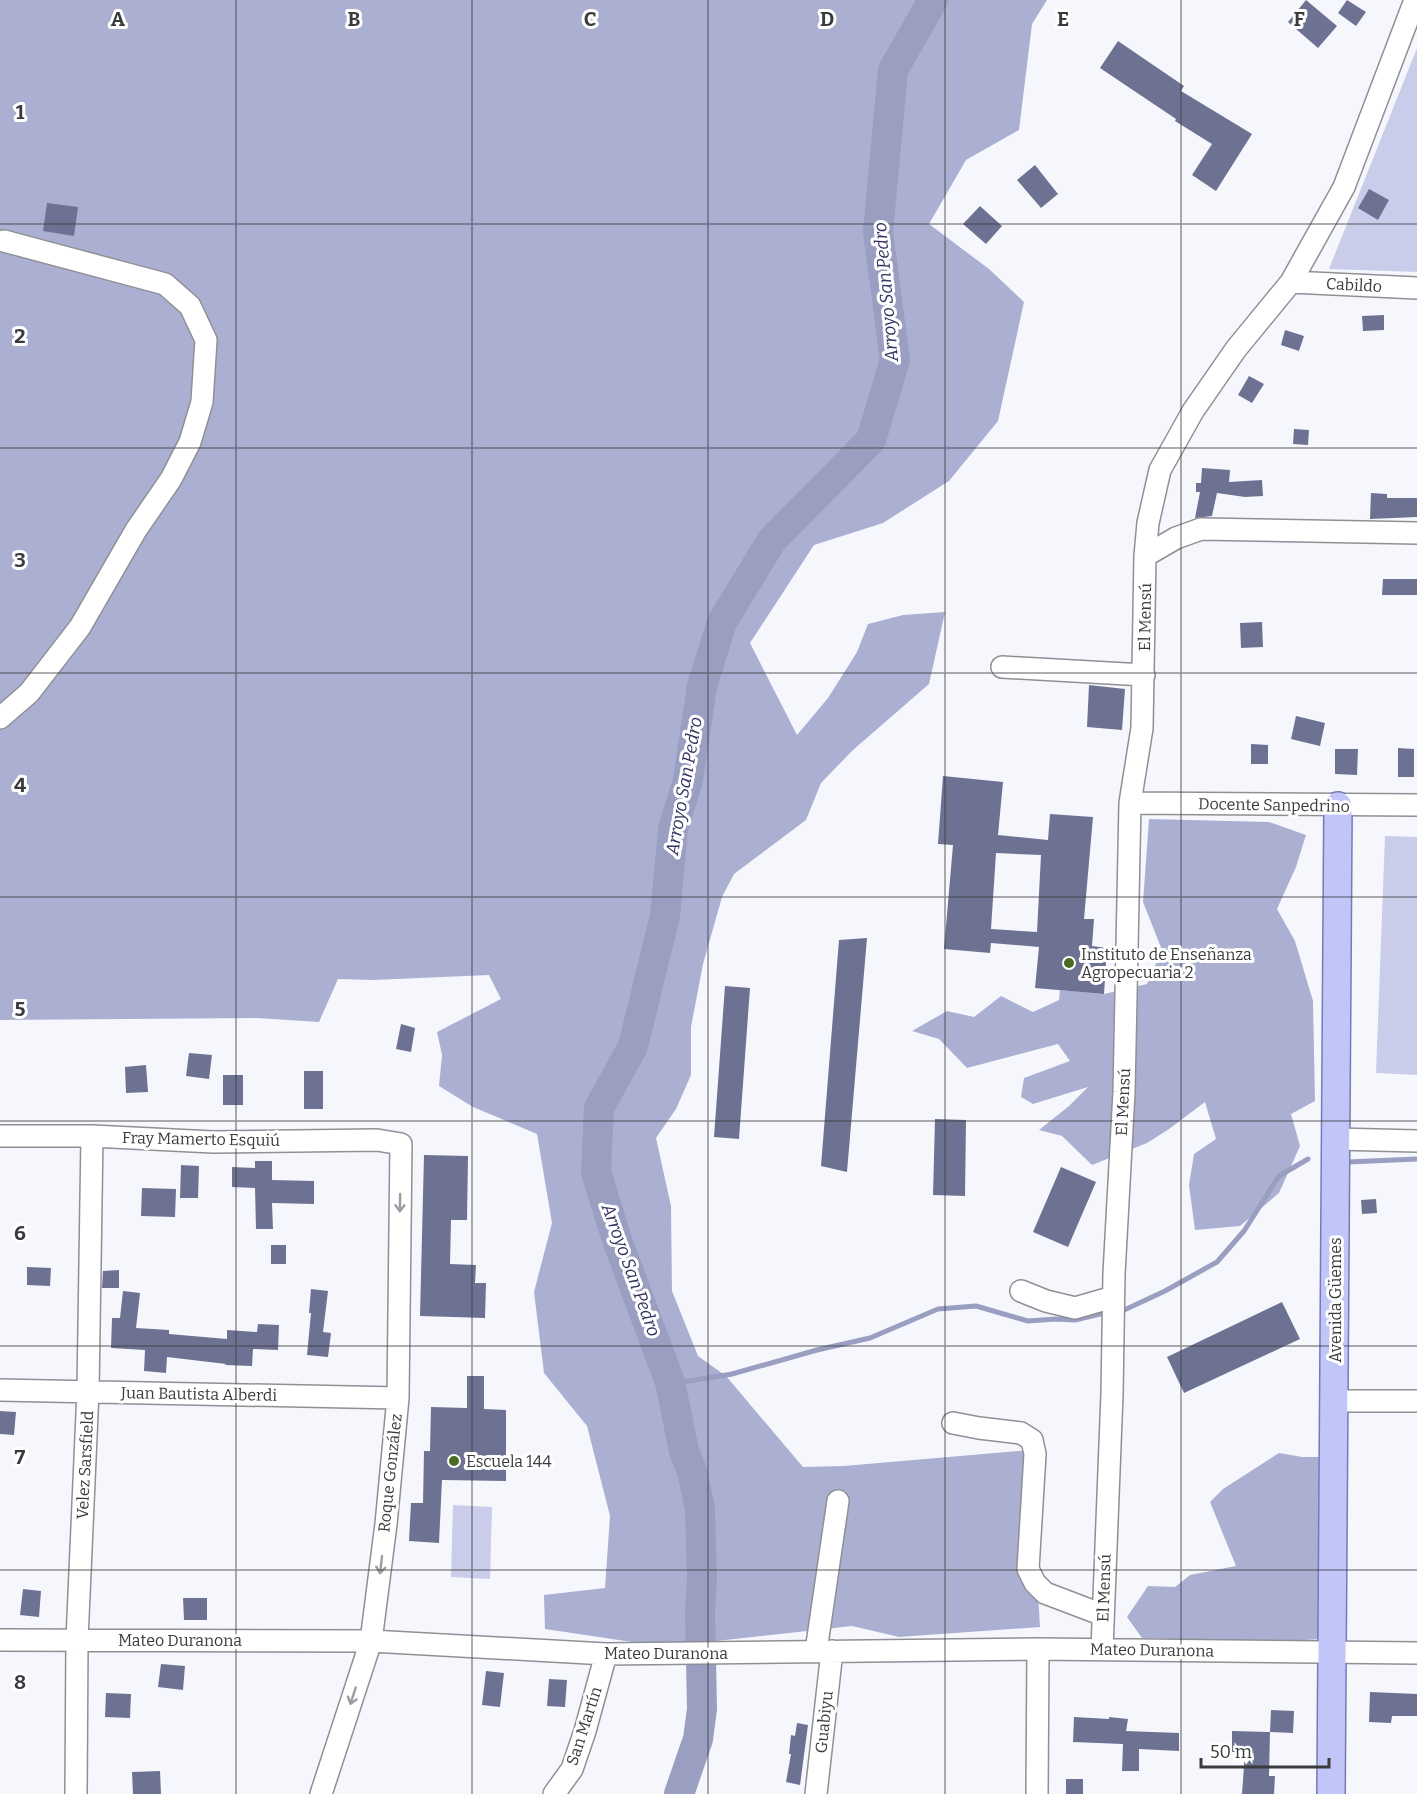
<svg xmlns="http://www.w3.org/2000/svg" width="1417" height="1794" viewBox="0 0 1417 1794" font-family="Bitter,serif">
<style>
.green{fill:#c9cdea}
.forest{fill:#abb0d2}
.lines{fill:none;stroke-linecap:round;stroke-linejoin:round}
.stream{stroke:#9a9ec0;stroke-width:5}
.river{stroke:#9a9ec0;stroke-width:30}
.building{fill:#6e7292;fill-rule:evenodd}
.minor-casing{stroke:#8f9095;stroke-width:24}
.major-casing{stroke:#777bb3;stroke-width:30}
.minor{stroke:#fff;stroke-width:21}
.major{stroke:#c1c5f8;stroke-width:27}
.oneway{stroke:#9c9d9e}
.grid{fill:none;stroke:#3a3b3d;stroke-width:1.5;stroke-opacity:0.55}
.poi-dot{fill:#4a6a20;stroke:#fff;stroke-width:2}
.labels{text-anchor:middle;dominant-baseline:central;stroke-width:6;stroke-linejoin:round;paint-order:stroke}
.street-label{font-size:16px;fill:#3a3b3d;stroke:#fff}
.poi-label{font-size:16px;fill:#3a3b3d;stroke:#fff;text-anchor:start}
.water-label{font-size:18px;font-style:italic;fill:#323462;stroke:#fff}
.grid-label{font-size:20px;text-anchor:middle;font-weight:bold;fill:#3a3b3d;stroke:#fff;stroke-width:6;stroke-linejoin:round;paint-order:stroke}
</style>
<rect width="100%" height="100%" fill="#f6f7fd"/>
<path class="green" d="M1417 48V272L1329 269Z
M1385 836 1417 837V1075L1376 1073Z
M453 1505 492 1507 490 1579 451 1577Z"/>
<path class="forest" d="M0 0H1047L1032 24 1019 130 966 160 929 224 989 269 1024 302 998 421 949 481 883 523 814 545 750 643 797 735 828 698 857 652 868 624 903 615 945 612 929 684 853 750 821 783 806 820 734 874 722 897 703 964 691 1027V1075L676 1109 656 1138 671 1206 672 1291 698 1356 726 1376 803 1467 844 1466 1030 1450 1040 1627 899 1637 852 1626 698 1643H639L545 1629 544 1595 605 1588 610 1516 587 1426 544 1373 534 1292 552 1223 537 1134 473 1107 439 1086 442 1055 437 1032 501 999 489 975 373 980 338 979 319 1022 257 1018 0 1020Z
M1149 819 1269 822 1306 835 1296 867 1277 909 1295 941 1313 1001 1315 1101 1291 1114 1300 1146 1279 1193 1240 1226 1195 1230 1189 1185 1194 1154 1216 1139 1205 1102 1169 1129 1147 1143 1092 1165 1062 1136 1039 1130 1069 1106 1088 1087 1033 1104 1021 1097 1024 1078 1070 1061 1058 1044 967 1068 939 1039 912 1031 947 1011 974 1017 1001 996 1033 1012 1059 1000 1060 990 1104 994 1147 984 1162 950 1143 902Z
M1279 1453 1302 1457H1348L1343 1638 1263 1642 1142 1638 1127 1617 1148 1586 1175 1587 1190 1575 1236 1566 1210 1502 1223 1489Z"/>
<g class="lines">
<path class="stream" d="M1348 1162 1417 1159
M1122 1311 1165 1291 1217 1262 1244 1231 1279 1176 1308 1159
M670 1382H683L732 1374 817 1350 870 1338 938 1309 976 1306 1028 1321 1056 1319 1075 1320 1100 1314"/>
<path class="river" d="M679 1794 698 1739 702 1709 700 1611 702 1577 700 1509 692 1471 684 1451 670 1382 617 1240 596 1172 599 1108 633 1046 665 916 673 829 688 780 702 686 722 622 772 540 871 440 895 360 878 232 893 70 933 0"/>
</g>
<path class="building" d="M1306 0 1337 26 1318 48 1288 22Z
M1347 0 1366 12 1356 26 1338 13Z
M1118 41 1184 86 1181 91 1252 134 1216 191 1192 175 1212 144 1175 121 1176 119 1100 68Z
M1035 165 1058 194 1041 208 1017 180Z
M1369 189 1389 200 1378 220 1358 208Z
M47 203 78 207 74 236 43 231Z
M980 206 1002 226 986 244 963 224Z
M1384 315V330L1363 331 1362 316Z
M1285 330 1304 336 1299 351 1281 345Z
M1249 376 1264 384 1252 403 1238 395Z
M1294 429 1309 430 1308 445 1293 444Z
M1202 468 1230 470 1229 482 1262 480 1263 496 1245 497 1217 493 1212 516 1195 518 1200 492H1196V483H1201Z
M1371 493 1387 494V498H1417V517L1370 519Z
M1383 579H1417V595H1382Z
M1262 622 1263 647 1241 648 1240 623Z
M1089 685 1125 689 1122 730 1087 727Z
M1296 716 1325 723 1320 746 1291 739Z
M1251 744 1268 745V764H1251Z
M1398 748 1414 749V777H1398Z
M1335 749H1358L1357 775 1335 774Z
M943 776 1003 782 998 835 1048 840 1050 814 1093 817 1084 919H1094L1092 946 1107 948 1104 994 1035 988 1039 947 991 943 990 953 944 949 953 845 938 844ZM996 853 1041 855 1037 932 991 929Z
M867 938 847 1172 821 1166 839 940Z
M725 986 750 988 739 1139 714 1137Z
M401 1024 415 1028 411 1052 396 1049Z
M189 1053 212 1055 209 1079 186 1076Z
M146 1065 148 1092 126 1093 125 1067Z
M304 1071H323V1109H304Z
M223 1075H243V1105H223Z
M935 1119 966 1120 965 1196 933 1195Z
M424 1155 468 1156 467 1220H451L450 1264 476 1265 475 1283H486L485 1318 420 1316Z
M255 1161H272V1180L314 1181V1204L272 1203 273 1229H256L255 1188 232 1187V1167L255 1168Z
M181 1165 199 1166 198 1198H180Z
M1061 1167 1096 1182 1068 1247 1033 1232Z
M142 1188 176 1189 175 1217 141 1216Z
M1376 1199 1377 1213 1362 1214 1361 1200Z
M271 1245H286V1264H271Z
M27 1267 51 1268 50 1286 27 1285Z
M119 1270V1288H102L103 1271Z
M311 1289 328 1291 323 1332 331 1333 328 1357 307 1355 311 1313H309Z
M123 1291 140 1293 136 1328 169 1330V1334L227 1339V1330L257 1332 258 1324 279 1325 278 1350 253 1349 252 1366 225 1365 226 1364 167 1357 166 1373 144 1371 145 1350 111 1348 112 1318H120Z
M1282 1302 1300 1339 1184 1393 1167 1357Z
M467 1376H484V1409L506 1410V1481L442 1480 439 1543 409 1541 411 1503H423L424 1451H430L431 1407 467 1408Z
M0 1411 16 1412 14 1435 0 1434Z
M23 1589 41 1591 39 1617 20 1615Z
M183 1598H207V1620H184Z
M161 1664 185 1666 183 1690 158 1687Z
M486 1671 504 1673 500 1707 482 1705Z
M549 1679 567 1680 565 1707 547 1706Z
M1370 1692 1417 1694V1716H1392L1391 1723 1369 1722Z
M106 1693 131 1694 130 1718 105 1717Z
M1271 1710 1294 1711 1293 1733 1270 1732Z
M1074 1717 1109 1719V1717L1128 1719 1126 1731 1179 1733V1751L1139 1749V1771H1122L1123 1744 1073 1742Z
M797 1723 808 1725 800 1785 786 1782 791 1754H789L791 1735 795 1736Z
M1232 1731 1270 1732 1269 1776H1275L1274 1794H1242L1245 1752H1232Z
M160 1771 161 1794H133L132 1772Z
M1066 1779H1083V1794H1066Z"/>
<g class="lines">
<defs>
<path id="minor" d="M1291 282 1417 288
M1145 556 1176 538 1201 529 1417 533
M1002 667 1144 675
M0 718 29 693 80 627 136 530 171 479 190 442 202 402 206 340 190 306 165 284 4 241
M1130 803 1417 805
M0 1136H92L213 1142 377 1140 401 1144 398 1398 386 1524 371 1641 321 1794
M1336 1139 1417 1141
M1021 1291 1046 1301 1075 1308 1113 1297
M0 1390 398 1398
M1335 1401H1417
M953 1423 979 1428 1021 1433 1032 1440 1035 1454 1028 1569 1035 1583 1045 1593 1103 1615
M0 1640 371 1641 606 1654 1038 1649 1417 1653
M1102 1649 1112 1394 1114 1274 1124 1092 1130 803 1142 728 1145 556 1148 523 1160 470 1193 411 1236 349 1291 282 1344 187 1415 0
M816 1651 838 1501
M76 1794 77 1640 88 1391 92 1136
M554 1794 572 1769 585 1731 606 1654
M816 1794 832 1651
M1037 1794 1038 1649"/>
<path id="major" d="M1331 1794 1338 806"/>
</defs>
<use href="#minor" class="minor-casing"/>
<use href="#major" class="major-casing"/>
<use href="#minor" class="minor"/>
<use href="#major" class="major"/>
</g>
<defs><path id="oneway-shaft" d="M-6 0H5M1.5-3L5.5 0L1.5 3" fill="none" stroke-width="1.6" stroke-linecap="round" stroke-linejoin="round" transform="scale(1.5)"/></defs>
<g class="oneway">
<use href="#oneway-shaft" transform="translate(400 1203) rotate(91)"/>
<use href="#oneway-shaft" transform="translate(381 1565) rotate(97)"/>
<use href="#oneway-shaft" transform="translate(353 1696) rotate(108)"/>
</g>
<path class="grid" d="M236 0V1794M472 0V1794M708 0V1794M945 0V1794M1181 0V1794M0 224H1417M0 448H1417M0 673H1417M0 897H1417M0 1121H1417M0 1346H1417M0 1570H1417"/>
<g class="poi-dot">
<circle cx="1069" cy="963" r="6"/>
<circle cx="454" cy="1461" r="6"/>
</g>
<g class="labels">
<g class="street-label">
<text transform="translate(1354 285) rotate(3)">Cabildo</text>
<text transform="translate(1145 617) rotate(-89)">El Mensú</text>
<text transform="translate(1274 805) rotate(1)">Docente Sanpedrino</text>
<text transform="translate(1123 1102) rotate(-87)">El Mensú</text>
<text transform="translate(201 1139) rotate(1)">Fray Mamerto Esquiú</text>
<text transform="translate(1335 1300) rotate(-90)">Avenida Güemes</text>
<text transform="translate(199 1394) rotate(1)">Juan Bautista Alberdi</text>
<text transform="translate(85 1465) rotate(-87)">Velez Sarsfield</text>
<text transform="translate(390 1473) rotate(-84)">Roque González</text>
<text transform="translate(1104 1588) rotate(-88)">El Mensú</text>
<text x="180" y="1640">Mateo Duranona</text>
<text transform="translate(1152 1650) rotate(1)">Mateo Duranona</text>
<text x="666" y="1653">Mateo Duranona</text>
<text transform="translate(824 1722) rotate(-84)">Guabiyu</text>
<text transform="translate(584 1726) rotate(-72)">San Martín</text>
</g>
<g class="poi-label">
<text x="1081" y="954">Instituto de Enseñanza<tspan x="1081" dy="18">Agropecuaria 2</tspan></text>
<text x="466" y="1461">Escuela 144</text>
</g>
<g class="water-label">
<text transform="translate(886 292) rotate(-95)">Arroyo San Pedro</text>
<text transform="translate(684 786) rotate(-80)">Arroyo San Pedro</text>
<text transform="translate(631 1270) rotate(70)">Arroyo San Pedro</text>
</g>
</g>
<g class="grid-label">
<text x="118" y="26">A</text>
<text x="354" y="26">B</text>
<text x="590" y="26">C</text>
<text x="827" y="26">D</text>
<text x="1063" y="26">E</text>
<text x="1299" y="26">F</text>
<text x="20" y="119">1</text>
<text x="20" y="343">2</text>
<text x="20" y="567">3</text>
<text x="20" y="792">4</text>
<text x="20" y="1016">5</text>
<text x="20" y="1240">6</text>
<text x="20" y="1464">7</text>
<text x="20" y="1689">8</text>
</g>
<path d="M1201 1758v9h128v-9" fill="none" stroke="#3a3b3d" stroke-width="3"/>
<text x="1210" y="1758" font-size="18" fill="#3a3b3d" stroke="#ffffff" stroke-width="4.5" paint-order="stroke">50 m</text>
</svg>
